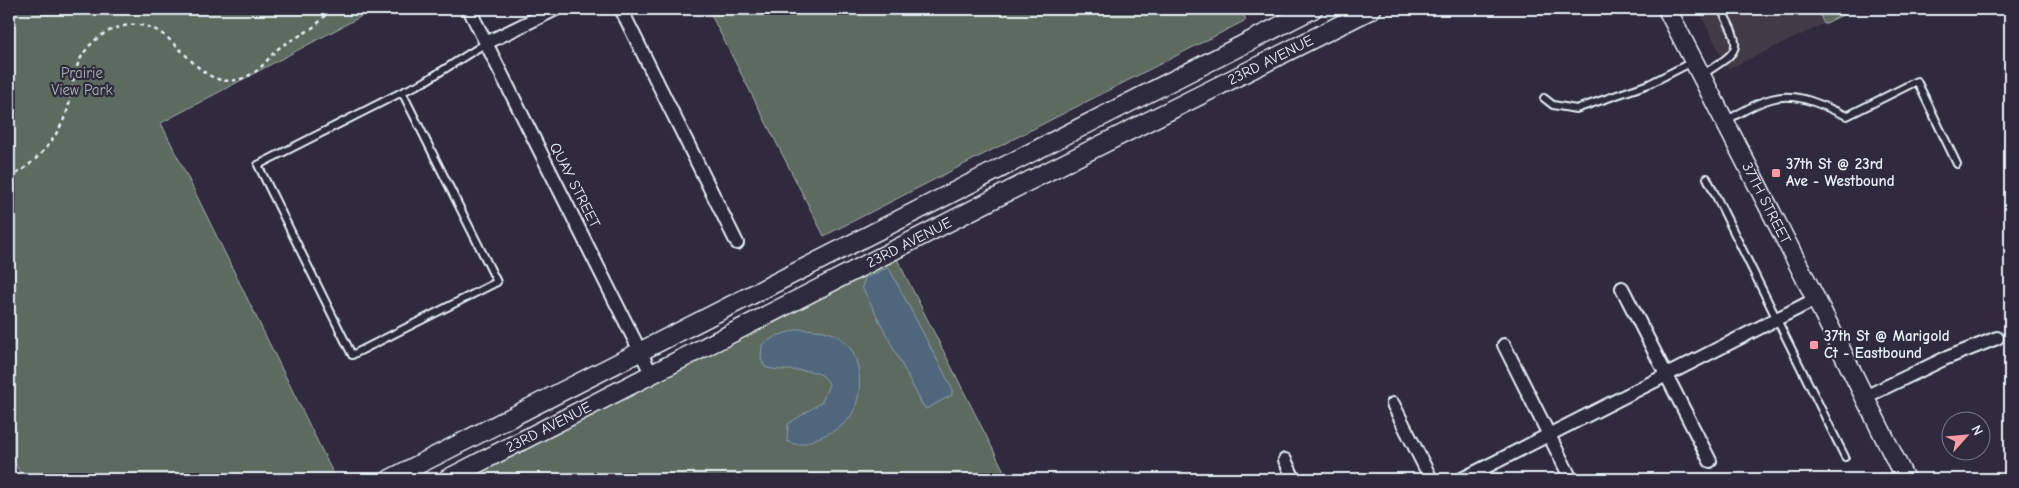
<svg xmlns="http://www.w3.org/2000/svg" width="2019" height="488" viewBox="0 0 2019 488" font-family="'Comic Neue',sans-serif">
<style>
.built{fill:#433a47}
.green{fill:#5d6b61;stroke:#a2aeac}
.water{fill:#50667b;stroke:#8d9ead}
.lines{fill:none;stroke-linecap:round;stroke-linejoin:round}
.lane-casing{stroke:#e8f1f8;stroke-width:10}
.street-casing{stroke:#e8f1f8;stroke-width:16}
.secondary-casing{stroke:#e8f1f8;stroke-width:21}
.path{stroke:#e8f1f8;stroke-width:2.5;stroke-dasharray:4 4;stroke-linecap:butt}
.lane{stroke:#2f2a3d;stroke-width:6}
.street{stroke:#2f2a3d;stroke-width:12}
.secondary{stroke:#2f2a3d;stroke-width:18}
.poi-dot{fill:#ff9aa2;stroke:#2f2a3d;stroke-width:2}
.labels{text-anchor:middle;dominant-baseline:central;stroke-width:4.5;stroke-linejoin:round;paint-order:stroke}
.street-label{font-size:15px;fill:#e8f1f8;stroke:#2f2a3d}
.park-label{font-size:15px;fill:#a9b5b4;stroke:#2f2a3d}
.poi-label{font-size:15px;font-weight:bold;fill:#e8f1f8;stroke:#2f2a3d;text-anchor:start}
</style>
<rect width="100%" height="100%" fill="#2f2a3d"/>
<filter id="ink" filterUnits="userSpaceOnUse"><feTurbulence type="fractalNoise" baseFrequency=".02" numOctaves="2"/><feDisplacementMap in="SourceGraphic" scale="10" xChannelSelector="R" yChannelSelector="G"/><feConvolveMatrix kernelMatrix="1 2 1 2 8 2 1 2 1" color-interpolation-filters="sRGB"/></filter>
<g filter="url(#ink)">
<path class="built" d="M1698 9H1817L1824 24 1728 69Z"/>
<path class="green" d="M9 9H375L161 123 336 479H23L9 451Z
M708 9H1241L1246 20 824 236Z
M1817 9H1855L1824 24Z
M893 251 1008 479H451Z"/>
<path class="water" d="M887 268 890 270 952 388V395L926 409 922 404 862 287 865 278Z
M799 329C814 330 831 329 843 340 862 356 864 393 852 414 844 428 828 434 815 439 804 444 798 447 787 441L788 424 822 402 829 384C820 362 784 375 765 367L761 359 762 345 776 336Z"/>
<g class="lines">
<defs>
<path id="lane" d="M1702 75C1740 50 1744 51 1721 9
M402 92 258 165 352 355 497 282 402 92 424 82 486 43
M1544 98 1553 105 1576 109 1649 84 1694 61
M1725 121C1739 114 1755 103 1771 99 1798 91 1823 106 1847 116L1917 81 1957 164
M1707 178 1845 457"/>
<path id="street" d="M469 9 652 375
M621 9 737 243
M486 43 556 9
M1622 288 1710 461
M1504 345 1571 479
M1865 397 1944 359 1997 338
M1393 404 1431 479
M1285 460 1294 479
M1462 479 1816 299"/>
<g id="secondary">
<path id="s1" d="M1667 9 1822 311 1905 479"/>
<path d="M390 479 1313 9"/>
<path id="s2" d="M447 479 1021 185 1372 9"/>
</g>
</defs>
<use href="#lane" class="lane-casing"/>
<use href="#street" class="street-casing"/>
<use href="#secondary" class="secondary-casing"/>
<path class="path" d="M9 178C35 164 55 142 66 114 71 101 71 87 75 73 81 49 100 31 124 26 180 13 193 102 248 76 262 70 268 57 279 48 298 34 316 32 329 9"/>
<use href="#lane" class="lane"/>
<use href="#street" class="street"/>
<use href="#secondary" class="secondary"/>
</g>
</g>
<g class="poi-dot">
<rect x="1771" y="168" width="10" height="10" rx="2.5"/>
<rect x="1809" y="340" width="10" height="10" rx="2.5"/>
</g>
<g class="labels">
<g class="street-label">
<text stroke="none"><textPath href="#s2" startOffset="924">23RD AVENUE</textPath></text>
<text transform="translate(575 185) rotate(63)">QUAY STREET</text>
<text stroke="none"><textPath href="#s1" startOffset="218">37TH STREET</textPath></text>
<text stroke="none"><textPath href="#s2" startOffset="519">23RD AVENUE</textPath></text>
<text stroke="none"><textPath href="#s2" startOffset="114">23RD AVENUE</textPath></text>
</g>
<g class="park-label">
<text x="82" y="73">Prairie<tspan x="82" dy="17">View Park</tspan></text>
</g>
<g class="poi-label">
<text x="1786" y="164">37th St @ 23rd<tspan x="1786" dy="17">Ave - Westbound</tspan></text>
<text x="1824" y="336">37th St @ Marigold<tspan x="1824" dy="17">Ct - Eastbound</tspan></text>
</g>
</g>
<rect width="2019" height="488" fill="none" stroke="#2f2a3d" stroke-width="30"/>
<rect x="15" y="15" width="1989" height="458" fill="none" stroke="#e8f1f8" stroke-width="2" filter="url(#ink)"/>
<g transform="translate(1966 436) rotate(63)"><circle r="24" fill="#2f2a3d" stroke="#797a88"/>
<path d="M0-4L9 19L0 12L-9 19Z" fill="#ff9aa2"/>
<text y="-8" font-size="14" font-weight="bold" text-anchor="middle" fill="#e8f1f8">N</text>
</g>
</svg>
